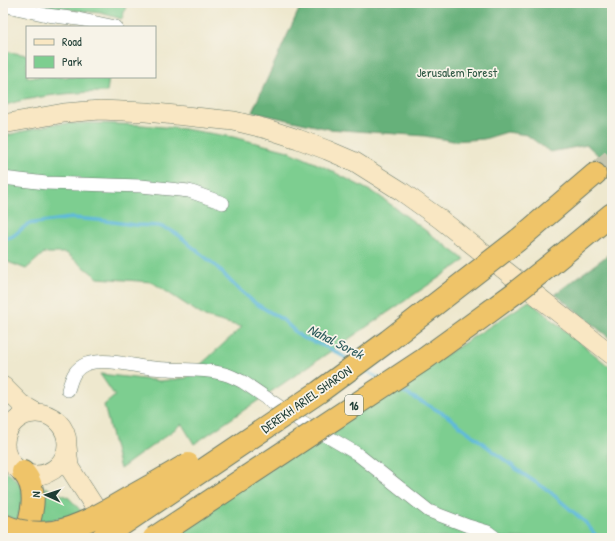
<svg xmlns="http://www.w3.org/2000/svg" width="615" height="541" viewBox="0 0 615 541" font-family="'Patrick Hand',sans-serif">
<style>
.green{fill:#7dce90;stroke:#4e8662}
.forest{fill:#66b17a;stroke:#427757}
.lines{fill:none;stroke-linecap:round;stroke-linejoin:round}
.stream{stroke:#5eb9dc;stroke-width:3.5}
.highway-tunnel{stroke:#c5c6af;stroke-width:22;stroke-dasharray:22 11;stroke-linecap:butt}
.street-casing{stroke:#67796a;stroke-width:14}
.secondary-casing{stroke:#67796a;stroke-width:20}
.highway-casing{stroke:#67796a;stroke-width:24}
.street{stroke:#fff;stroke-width:13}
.secondary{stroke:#f9e7c3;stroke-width:19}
.highway{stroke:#efc469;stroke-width:22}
.highway-bridge-casing{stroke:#67796a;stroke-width:24;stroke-linecap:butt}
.highway-bridge{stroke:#efc469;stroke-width:22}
.labels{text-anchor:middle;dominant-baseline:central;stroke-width:3.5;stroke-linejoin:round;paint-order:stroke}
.shield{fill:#f7f3e8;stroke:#60746a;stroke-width:1}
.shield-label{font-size:12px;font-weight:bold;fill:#1f3d34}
.park-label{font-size:13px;fill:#325a46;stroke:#f7f3e8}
.street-label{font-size:13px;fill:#1f3d34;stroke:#f7f3e8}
.water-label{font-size:14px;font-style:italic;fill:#2f5c5e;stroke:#f7f3e8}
</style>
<rect width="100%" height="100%" fill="#f7f3e8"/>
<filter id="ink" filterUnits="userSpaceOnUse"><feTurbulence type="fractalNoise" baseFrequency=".025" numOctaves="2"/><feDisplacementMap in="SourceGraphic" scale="8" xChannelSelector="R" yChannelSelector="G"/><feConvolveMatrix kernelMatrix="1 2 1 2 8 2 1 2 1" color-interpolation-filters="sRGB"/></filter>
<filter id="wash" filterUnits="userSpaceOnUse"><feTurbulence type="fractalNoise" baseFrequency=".012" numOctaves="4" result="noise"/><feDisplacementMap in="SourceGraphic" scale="16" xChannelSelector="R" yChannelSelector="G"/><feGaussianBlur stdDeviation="0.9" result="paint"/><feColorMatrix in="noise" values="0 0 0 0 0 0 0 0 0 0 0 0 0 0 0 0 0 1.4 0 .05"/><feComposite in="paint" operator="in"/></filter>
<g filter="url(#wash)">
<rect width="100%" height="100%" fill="#eee8ce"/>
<path class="green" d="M35 3H127L122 19 101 13 34 6Z
M3 51 27 55V77H109L107 92C81 92 55 94 30 99 21 100 12 103 3 106Z
M89 123 142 125 184 129 233 137 288 151 324 167 378 195 465 260 194 444 182 424 120 469 104 405 115 396 100 374 160 381 186 378 242 327 205 317 152 282 98 278 66 253H44L26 269 3 260V136L8 135 53 124Z
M529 301 612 369V538H163Z
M3 468C7 473 13 476 17 481 27 491 21 508 17 520L3 515Z
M45 487 69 498 82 512 68 517 36 522Z"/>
<path class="forest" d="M302 3H612V168L587 145 550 152 527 135 507 132 484 139 453 141 425 136 329 129 252 112Z
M612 252V340L555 294Z"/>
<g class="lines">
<path class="stream" d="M3 239 13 236 28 224 71 218 98 220 135 225 159 226 170 230 180 236 190 245 216 266 235 286 255 303 283 320 301 337 331 349 349 360
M363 369 380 379
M396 388 446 415 523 474 549 491 585 522 598 538"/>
</g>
</g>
<g filter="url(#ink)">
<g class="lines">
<path class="highway-tunnel" d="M595 174 612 160"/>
<defs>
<path id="street" d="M3 5 47 15 78 19 116 27
M3 178 46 183 141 186 189 191 223 203
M68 390C72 378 73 370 86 364 103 358 126 364 144 367 152 368 160 369 168 369 186 370 203 369 220 373 228 374 235 378 243 382L299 420 356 453 429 511 468 526 488 532 496 538"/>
<path id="secondary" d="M3 124 64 113 100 110 146 112 234 121 267 129 298 139 327 150 355 162 401 191 440 219 612 355
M3 386 21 404 35 412
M5 444a31 31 0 1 1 62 0a31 31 0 1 1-62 0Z
M67 446 69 467 107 526"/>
<path id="highway" d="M518 240 595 174
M549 266 612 214
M23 472C40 490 31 518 24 538"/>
</defs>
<use href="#street" class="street-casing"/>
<use href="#secondary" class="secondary-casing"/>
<use href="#highway" class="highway-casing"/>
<use href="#street" class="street"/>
<use href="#secondary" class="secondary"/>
<use href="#highway" class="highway"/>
<defs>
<path id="highway-bridge" d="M3 525C18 532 37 534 54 532 80 527 105 512 127 499 147 488 168 476 188 464
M102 538 319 392 388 341 518 240
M154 538 423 360 474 323 516 292 549 266"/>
</defs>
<use href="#highway-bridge" class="highway-bridge-casing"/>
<use href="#highway-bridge" class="highway-bridge"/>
</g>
</g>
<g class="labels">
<rect class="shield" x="345" y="395" width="18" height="20" rx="3"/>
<g class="shield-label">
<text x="354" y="405">16</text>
</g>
<g class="park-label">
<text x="457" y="72">Jerusalem Forest</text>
</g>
<g class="street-label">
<text transform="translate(306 399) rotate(-35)">DEREKH ARIEL SHARON</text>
</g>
<g class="water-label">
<text transform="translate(336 341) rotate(27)">Nahal Sorek</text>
</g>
</g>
<rect width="615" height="541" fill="none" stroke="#f7f3e8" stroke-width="16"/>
<rect x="26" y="26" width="130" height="52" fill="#f7f3e8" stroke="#a1aaa0"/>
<rect x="34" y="39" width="20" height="6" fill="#f9e7c3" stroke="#a1aaa0"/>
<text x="62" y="46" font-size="12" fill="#1f3d34">Road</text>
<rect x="34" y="56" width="20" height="12" fill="#7dce90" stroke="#a1aaa0"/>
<text x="62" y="66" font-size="12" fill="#1f3d34">Park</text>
<g transform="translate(46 495) rotate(273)" stroke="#f7f3e8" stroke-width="3" paint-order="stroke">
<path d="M0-3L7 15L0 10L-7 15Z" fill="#1f3d34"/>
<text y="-6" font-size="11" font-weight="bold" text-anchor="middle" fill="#1f3d34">N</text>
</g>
</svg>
